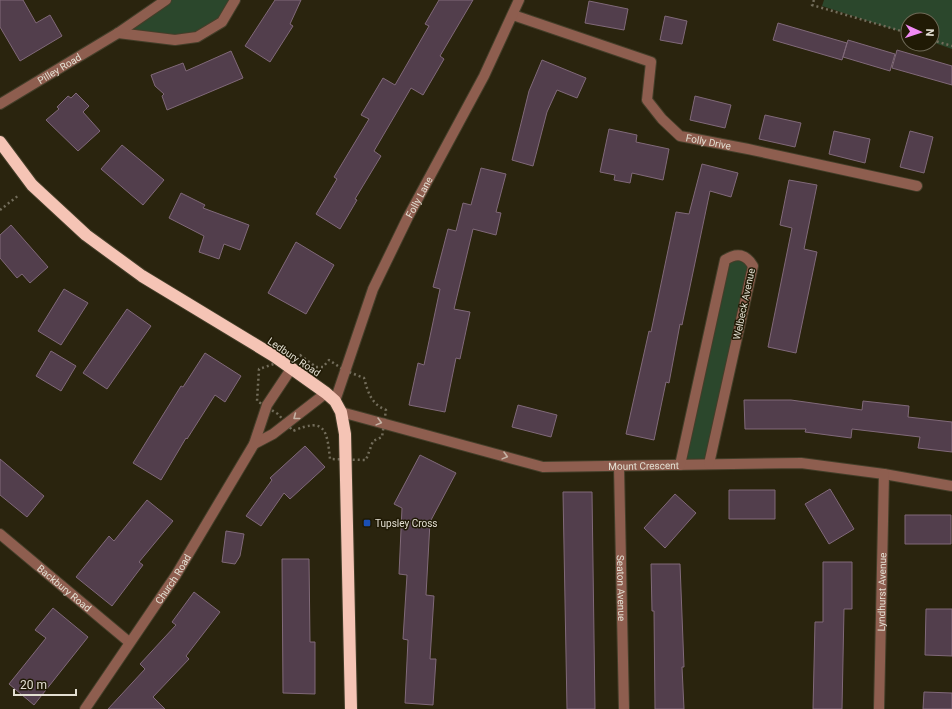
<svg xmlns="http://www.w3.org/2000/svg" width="952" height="709" viewBox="0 0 952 709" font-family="Roboto,sans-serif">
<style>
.green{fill:#2b472c}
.building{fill:#523e4c;stroke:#806979}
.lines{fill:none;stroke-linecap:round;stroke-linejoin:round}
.minor-casing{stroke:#443e29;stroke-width:12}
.highway-casing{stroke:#443e29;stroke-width:14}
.path{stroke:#736d5b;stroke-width:2.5;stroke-dasharray:2 3;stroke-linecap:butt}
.minor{stroke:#8e5e4f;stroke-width:10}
.highway{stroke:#f5c4b5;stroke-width:12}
.oneway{stroke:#c5b2a4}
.transit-dot{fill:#1a4fb4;stroke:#201a05;stroke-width:1.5}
.labels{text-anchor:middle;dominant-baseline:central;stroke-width:3;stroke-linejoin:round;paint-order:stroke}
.street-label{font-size:10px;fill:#e3dfd2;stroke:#201a05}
.poi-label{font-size:10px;fill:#e3dfd2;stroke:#201a05;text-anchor:start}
</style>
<rect width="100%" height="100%" fill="#2a240e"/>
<path class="green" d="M166 0H235L222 22 197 37 118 33Z
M824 0H952V49L932 42V20H908V34L822 6Z
M733 255 753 266 709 464 680 465 725 260Z"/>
<path class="building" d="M0 0H23L36 23 50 15 62 36 20 61 0 27Z
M275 0H301L290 24 293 26 270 62 245 46Z
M439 0H473L440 56 444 59 423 95 411 88 374 151 381 156 355 199 357 200 340 229 316 214 337 179 334 177 369 119 361 115 383 78 395 85 429 26 425 24Z
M589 1 628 9 624 30 585 23Z
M665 16 687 21 682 44 660 40Z
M778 23 847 43 842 60 773 40Z
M848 40 895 54 890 71 843 57Z
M897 50 952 66V85L892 68Z
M231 51 243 78 167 110 162 96 164 94 155 86 151 75 183 63 186 71Z
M542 60 586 78 577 98 557 90 547 112 533 166 512 160 529 91Z
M76 93 89 106 83 112 100 131 78 151 46 120 59 109 57 107 68 96 71 98Z
M695 96 731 105 725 128 690 120Z
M765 115 801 123 795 147 759 139Z
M609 129 637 135 636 142 669 149 663 180 632 173 630 183 614 180 615 175 600 172Z
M834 131 870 139 865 163 829 154Z
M910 131 933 137 924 173 900 167Z
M122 145 164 180 143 205 101 169Z
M702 164 738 173 731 197 710 191 682 325 680 324 669 383 666 382 654 440 626 434 649 331 651 332 676 212 689 214Z
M481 168 506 174 496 212 501 213 496 235 473 229 454 309 470 312 460 359 456 358 445 412 409 405 418 363 424 365 440 289 433 287 448 229 456 231 463 203 471 205Z
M789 180 817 185 804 249 817 252 796 353 768 347 792 228 780 225Z
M181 193 205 205 203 208 249 225 240 250 224 244 219 259 199 252 204 236 169 218Z
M11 225 48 267 30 283 22 274 17 278 0 258V235Z
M296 242 334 265 306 314 268 293Z
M64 289 88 303 61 345 38 331Z
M127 309 151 326 107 389 83 373Z
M51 351 76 366 61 391 36 376Z
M205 353 241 376 225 402 215 395 187 439 186 438 161 480 133 463 181 386 183 387Z
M744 400H791L862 410 863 401 909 406 908 417 952 422V452L918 448 920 437 852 429 851 438 805 432 806 429H745Z
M518 405 557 415 551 437 512 427Z
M305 446 325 467 290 499 284 493 261 526 246 516 272 480 270 478Z
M420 455 456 473 430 522 426 595 434 596 430 659H436L433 705 405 703 408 640 403 639 407 575 399 574 402 508 394 504Z
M0 459 44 496 27 517 0 495Z
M830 489 854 529 829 544 805 504Z
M729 490H775V519H729Z
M563 492H592L595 709H567Z
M675 494 696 513 665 548 644 528Z
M147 500 173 521 139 562 143 565 112 606 76 577 109 536 114 541Z
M905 515H951V544H905Z
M226 531 244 534 240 556 235 564 222 562Z
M282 559H309L310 642H315V694L283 693Z
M823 562H852V609H844L842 709H813L815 622H823Z
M651 564H680L684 667H682L684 709H655L654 611H652Z
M194 592 220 612 186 656 189 659 153 697 165 709H108L145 669 140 664 176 625 172 622Z
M53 608 88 637 34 705 9 684 46 638 35 630Z
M926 609H952V656L925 655Z
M924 692 952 693V709H923Z"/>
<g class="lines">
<defs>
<g id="minor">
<path id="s1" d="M513 15 651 62 647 100 662 119 680 136 748 149 917 186"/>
<path d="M118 33 175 40 197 37 222 22 235 0"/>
<path id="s2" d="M0 104 118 33 166 0"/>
<path id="s3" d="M335 401 373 289 408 217 484 76 519 0"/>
<path id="s4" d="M341 412 543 467 801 463 884 474 952 486"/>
<path d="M254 444 273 434 326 393"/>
<path d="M680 465 725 260C737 252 746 254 753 266L709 464"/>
<path id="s5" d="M619 467 624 709"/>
<path id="s6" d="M0 534 129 642"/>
<path id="s7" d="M85 709 176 575 254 444 267 405 291 369"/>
<path id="s8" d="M879 709 884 474"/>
</g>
<path id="highway" d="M0 142 32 185 86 235 142 276 274 356 326 393 335 401 341 412 345 434 351 709"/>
</defs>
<use href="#minor" class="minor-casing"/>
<use href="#highway" class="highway-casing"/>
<path class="path" d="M814 0 812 5 908 33
M932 40 952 46
M0 210 19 195
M300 355 316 367H323L329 360 344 370 364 378C368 392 371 404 386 410L382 437 373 441 366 460 330 459C327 430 325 417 293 431L278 414 257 401 259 369Z"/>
<use href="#minor" class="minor"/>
<use href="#highway" class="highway"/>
</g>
<defs><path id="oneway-chevron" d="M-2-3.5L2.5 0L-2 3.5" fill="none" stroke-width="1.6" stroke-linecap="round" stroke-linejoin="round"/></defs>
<g class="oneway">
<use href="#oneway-chevron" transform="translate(296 417) rotate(142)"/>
<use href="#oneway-chevron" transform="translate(379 422) rotate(15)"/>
<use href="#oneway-chevron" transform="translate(505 456) rotate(15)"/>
</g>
<rect class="transit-dot" x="363" y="519" width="8" height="8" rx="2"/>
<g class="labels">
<g class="street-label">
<text stroke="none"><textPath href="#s2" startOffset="69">Pilley Road</textPath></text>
<text stroke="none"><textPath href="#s1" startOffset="262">Folly Drive</textPath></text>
<text stroke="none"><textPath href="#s3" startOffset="221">Folly Lane</textPath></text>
<text transform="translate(744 304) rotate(-78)">Welbeck Avenue</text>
<text transform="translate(294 357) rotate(34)">Ledbury Road</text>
<text stroke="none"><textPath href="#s4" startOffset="310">Mount Crescent</textPath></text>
<text stroke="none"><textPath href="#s7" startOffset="157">Church Road</textPath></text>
<text stroke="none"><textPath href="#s6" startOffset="84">Backbury Road</textPath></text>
<text stroke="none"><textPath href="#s5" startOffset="121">Seaton Avenue</textPath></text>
<text stroke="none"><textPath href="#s8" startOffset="117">Lyndhurst Avenue</textPath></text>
</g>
<g class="poi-label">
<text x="375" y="523">Tupsley Cross</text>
</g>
</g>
<g transform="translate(920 32) rotate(93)"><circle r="19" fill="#201a05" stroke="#6e6957"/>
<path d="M0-3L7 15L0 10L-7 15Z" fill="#f18af4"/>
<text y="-6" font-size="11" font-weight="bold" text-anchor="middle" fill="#e3dfd2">N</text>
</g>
<path d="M14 689v6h62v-6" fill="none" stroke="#e3dfd2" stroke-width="2"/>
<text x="20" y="689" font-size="12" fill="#e3dfd2" stroke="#201a05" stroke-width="3" paint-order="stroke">20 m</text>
</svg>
